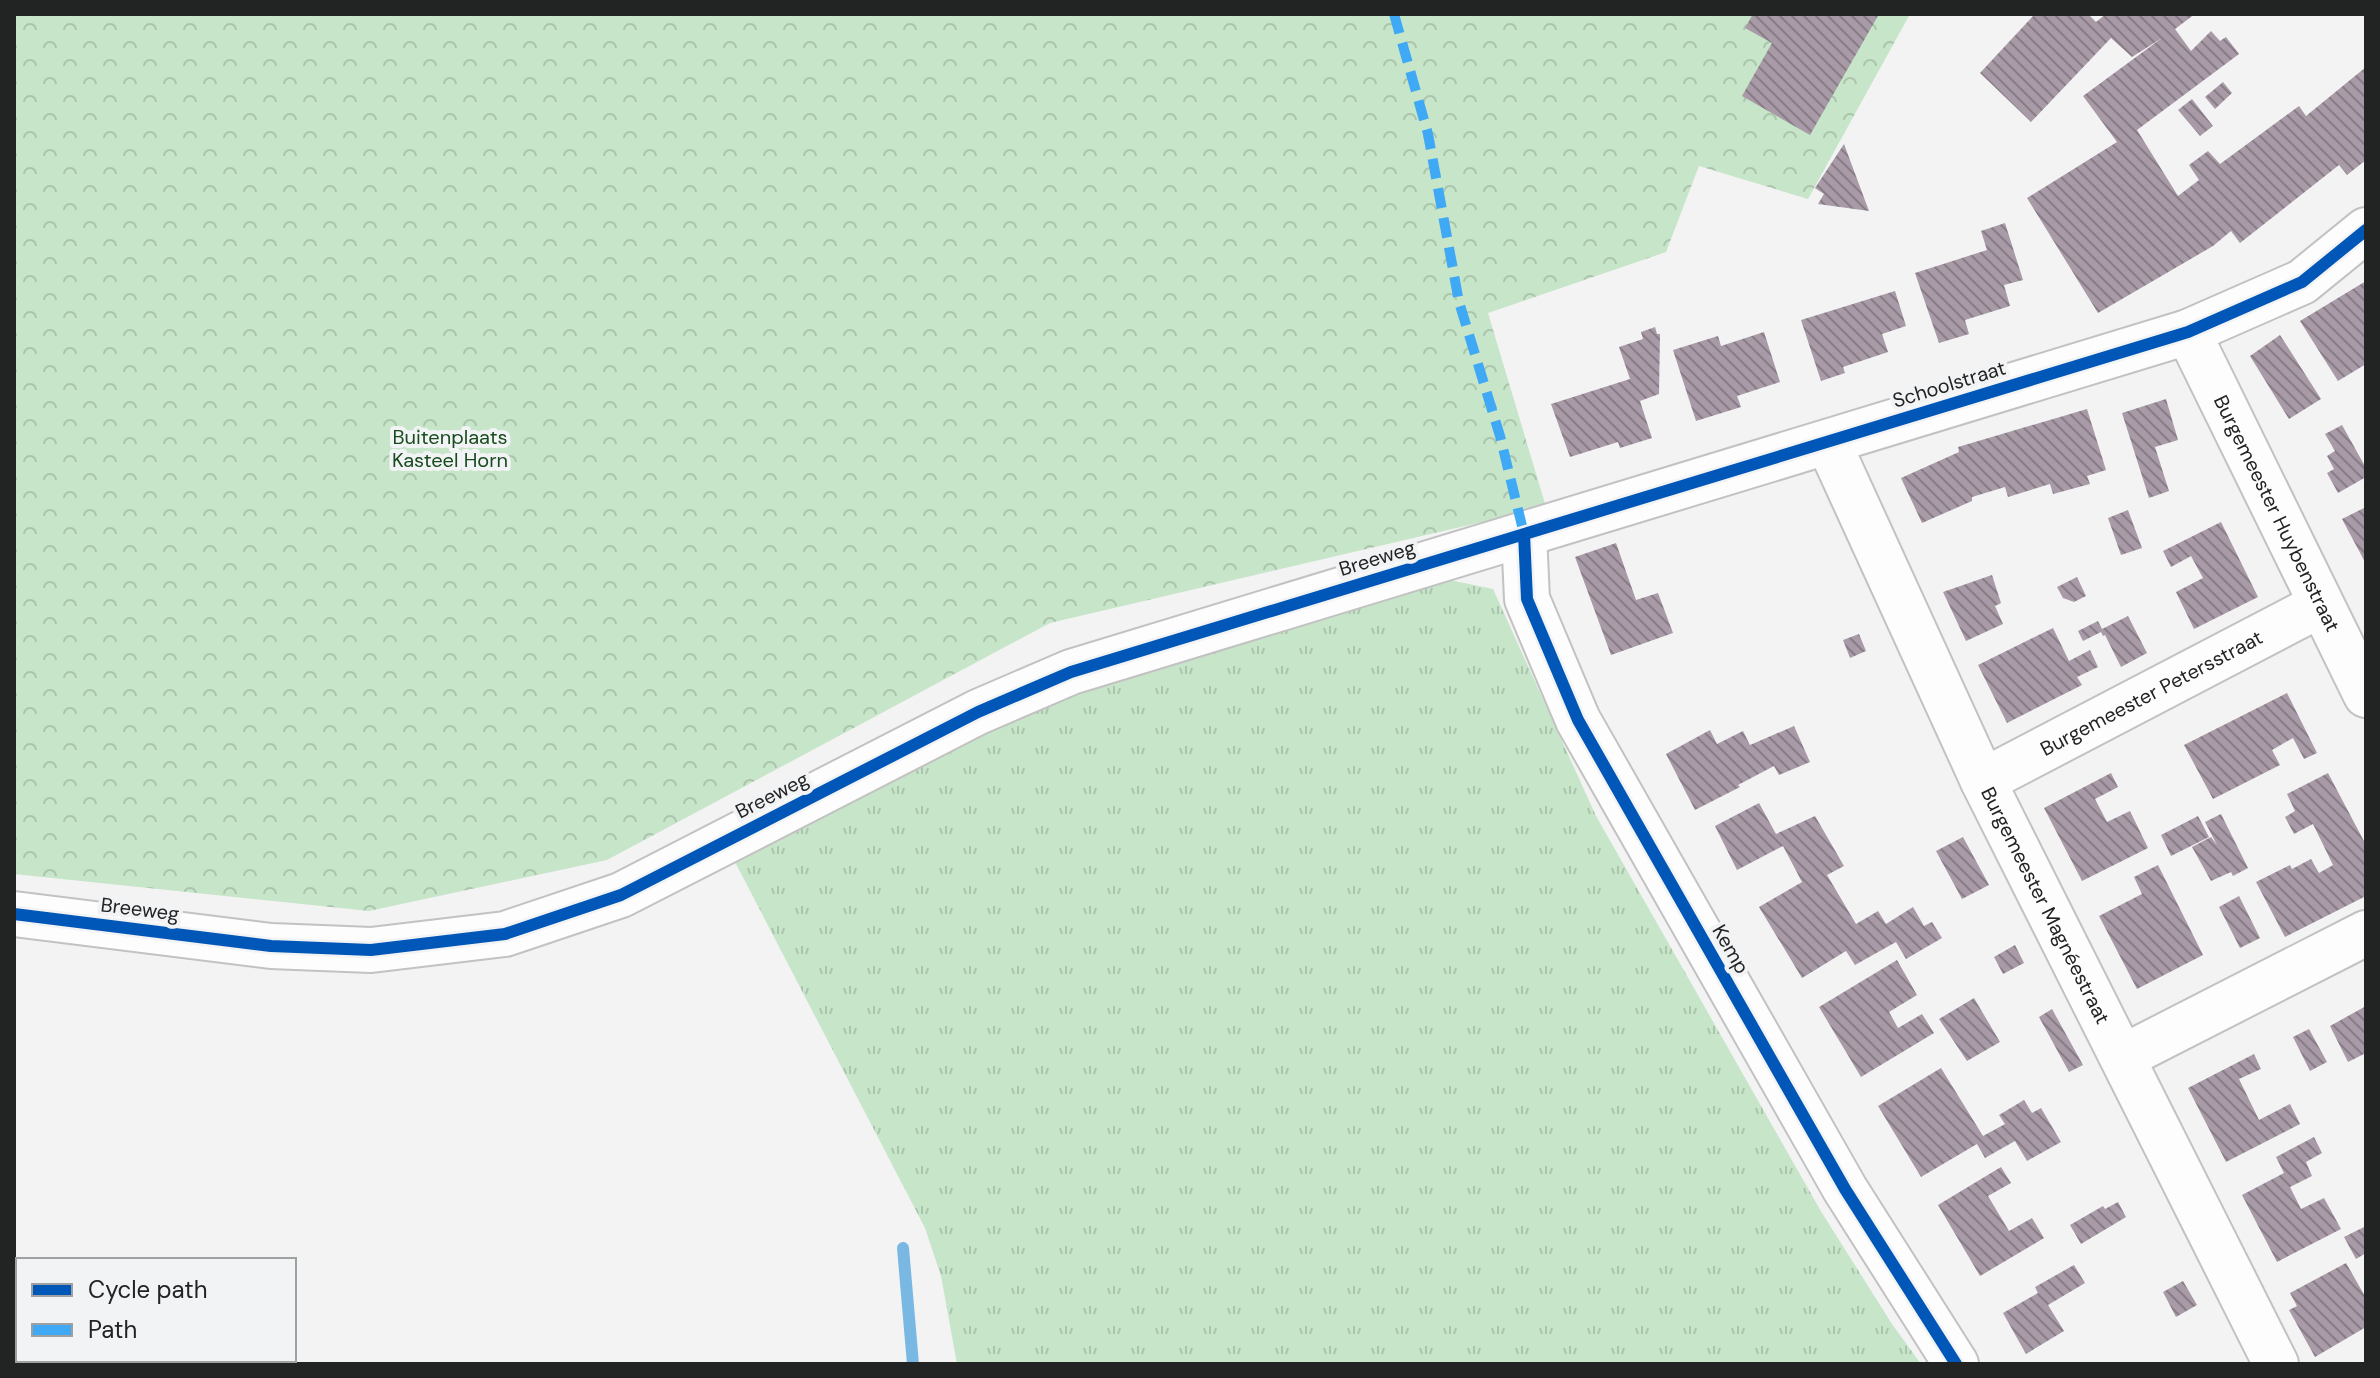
<svg xmlns="http://www.w3.org/2000/svg" width="2380" height="1378" viewBox="0 0 2380 1378" font-family="'DM Sans',sans-serif">
<style>
.grass{fill:url(#grass-tufts)}
.park{fill:url(#park-crowns)}
.lines{fill:none;stroke-linecap:round;stroke-linejoin:round}
.stream{stroke:#79b8e2;stroke-width:12}
.building{fill:url(#building-back-hatch)}
.street-casing{stroke:#c2c2c2;stroke-width:48}
.street{stroke:#fdfdfd;stroke-width:44}
.quiet{stroke:#3fa9f5;stroke-width:10;stroke-dasharray:20 10;stroke-linecap:butt}
.cycleway-casing{stroke:#f2f3f5;stroke-width:17}
.cycleway{stroke:#0057b8;stroke-width:12}
.labels{text-anchor:middle;dominant-baseline:central;stroke-width:8;stroke-linejoin:round;paint-order:stroke}
.street-label{font-size:20px;fill:#222323;stroke:#f2f3f5}
.park-label{font-size:20px;fill:#184b1d;stroke:#f2f3f5}
</style>
<defs>
<pattern id="grass-tufts" width="24" height="20" patternUnits="userSpaceOnUse" patternTransform="scale(2)"><rect width="24" height="20" fill="#c7e5c8"/><path d="M3 7l-1-3M5 7V3M7 7l1-3M15 17l-1-3M17 17v-4M19 17l1-3" fill="none" stroke="#abc4ac"/></pattern>
<pattern id="park-crowns" width="20" height="18" patternUnits="userSpaceOnUse" patternTransform="scale(2)"><rect width="20" height="18" fill="#c7e5c8"/><path d="M2 6a3 3 0 1 1 6 0M12 15a3 3 0 1 1 6 0" fill="none" stroke="#abc4ac"/></pattern>
<pattern id="building-back-hatch" width="6" height="6" patternUnits="userSpaceOnUse" patternTransform="scale(2)"><rect width="6" height="6" fill="#a89aa6"/><path d="M-1 5l2 2M0 0l6 6M5-1l2 2" fill="none" stroke="#887d87"/></pattern>
</defs>
<rect width="100%" height="100%" fill="#f3f3f4"/>
<path class="grass" d="M1450 580 1493 589 1596 816 1822 1213 1892 1324 1921 1364H957L941 1276 925 1228 735 862 985 725 1132 675Z"/>
<path class="park" d="M14 14H1910L1808 199 1699 166 1666 252 1488 313 1546 507 1050 623 607 860 369 911 14 874Z"/>
<g class="lines">
<path class="stream" d="M903 1248 913 1364"/>
</g>
<path class="building" d="M1753 14H1879L1810 135 1742 96 1772 43 1745 28Z
M2035 14H2088L2096 22 2106 14H2195L2175 29 2191 51 2211 31 2220 41 2226 37 2239 54 2137 130 2178 196 2199 180 2189 165 2208 151 2220 164 2299 106 2306 116 2366 67V160L2347 175 2339 165 2240 243 2231 231 2213 246 2098 313 2027 198 2117 142 2083 96 2162 38 2132 57 2111 38 2031 122 1980 73Z
M2223 82 2232 93 2215 109 2205 97Z
M2192 99 2213 126 2200 136 2178 110Z
M1844 144 1869 211 1818 204 1824 194 1815 188Z
M2005 223 2023 280 2004 285 2010 306 1965 320 1969 334 1939 343 1915 273 1987 250 1981 231Z
M2366 281V364L2338 381 2300 321Z
M1895 291 1906 326 1882 334 1888 352 1843 367 1845 373 1821 381 1801 320Z
M1655 327 1657 334H1660L1659 394 1640 401 1652 438 1620 448 1618 442 1570 457 1551 404 1630 379 1619 347 1643 339 1641 332Z
M1764 332 1780 382 1737 396 1741 407 1696 421 1673 350 1718 336 1721 346Z
M2280 335 2321 399 2289 419 2250 356Z
M2166 399 2178 440 2155 447 2169 491 2149 498 2122 413Z
M2087 409 2106 470 2087 476 2090 484 2053 494 2050 484 2008 497 2005 487 1972 497V501L1922 523 1901 478 1959 452 1958 447Z
M2342 425 2366 468V477L2338 493 2327 473 2334 469 2327 456 2335 451 2325 434Z
M2366 507V564L2342 519Z
M2128 510 2142 548 2121 555 2108 518Z
M2221 522 2258 597 2194 629 2176 592 2203 578 2191 556 2171 567 2163 551Z
M1616 543 1636 600 1658 593 1673 633 1611 655 1575 557Z
M1992 575 2001 603 1995 606 2003 624 1966 641 1943 592Z
M2077 577 2086 596 2074 602 2063 598 2057 587Z
M2128 616 2147 653 2121 667 2105 635 2103 636 2101 632 2083 641 2078 631 2098 621 2102 629Z
M2053 628 2069 661 2090 650 2098 667 2077 677 2082 685 2007 723 1978 665Z
M1859 634 1866 651 1850 658 1843 640Z
M2287 693 2317 753 2304 759 2293 738 2272 750 2280 765 2213 799 2184 745Z
M1794 726 1810 762 1779 775 1774 766 1738 785 1740 787 1695 810 1666 754 1710 730 1717 744 1743 731 1750 745Z
M2111 773 2118 787 2095 799 2107 822 2130 811 2148 848 2082 881 2044 808Z
M2328 773 2366 845V896L2285 937 2256 882 2290 865 2292 869 2311 859 2319 873 2333 865 2313 824 2294 834 2285 817 2295 811 2287 794Z
M1759 803 1776 834 1815 816 1844 866 1827 875 1856 924 1878 911 1886 924 1913 907 1924 926 1932 922 1942 938 1906 959 1896 942 1855 965 1846 951 1802 978 1759 907 1802 882 1783 846 1737 870 1715 826Z
M2221 814 2248 868 2233 876 2231 872 2211 881 2192 847 2211 837 2217 845 2205 822Z
M2198 816 2209 837 2171 856 2161 835Z
M1963 837 1989 885 1962 899 1936 851Z
M2158 865 2203 955 2137 989 2099 916 2142 894 2134 877Z
M2239 896 2260 938 2240 948 2219 907Z
M2015 945 2024 963 2003 974 1994 957Z
M1897 960 1917 995 1889 1012 1898 1028 1922 1014 1934 1033 1861 1077 1819 1007Z
M1974 998 2000 1042 1967 1061 1939 1019Z
M2366 1006V1053L2348 1062 2330 1026Z
M2052 1009 2083 1065 2069 1072 2039 1017Z
M2309 1029 2327 1062 2310 1071 2293 1037Z
M2254 1054 2261 1069 2239 1079 2259 1120 2290 1104 2300 1124 2226 1162 2188 1088Z
M1941 1068 1983 1136 2005 1124 1999 1115 2024 1100 2032 1113 2041 1108 2061 1142 2027 1161 2015 1141 1985 1158 1977 1144 1921 1177 1878 1106Z
M2314 1137 2322 1153 2306 1162 2312 1176 2290 1187 2301 1209 2324 1198 2341 1229 2277 1262 2242 1195 2284 1173 2276 1157Z
M2001 1167 2011 1183 1988 1196 2009 1231 2032 1218 2044 1238 1980 1276 1938 1205Z
M2118 1202 2126 1217 2081 1244 2070 1225 2103 1206 2105 1209Z
M2366 1226V1253L2356 1259 2344 1237Z
M2346 1263 2366 1298V1327L2315 1357 2289 1310 2297 1306 2290 1293Z
M2074 1265 2085 1283 2048 1305 2064 1331 2026 1354 2003 1313 2038 1293 2035 1287Z
M2183 1281 2197 1305 2176 1317 2163 1292Z"/>
<g class="lines">
<defs>
<g id="street">
<path id="s1" d="M2188 332 2366 695"/>
<path id="s2" d="M1828 442 1983 781 2276 1364"/>
<path d="M1524 534 1527 599 1578 720 1845 1189 1956 1364"/>
<path id="s3" d="M1983 781 2320 605"/>
<path d="M14 914 271 946 371 950 505 934 621 895 978 712 1071 672 2188 332 2302 282 2366 230"/>
<path d="M2123 1057 2366 933"/>
</g>
</defs>
<use href="#street" class="street-casing"/>
<use href="#street" class="street"/>
<path class="quiet" d="M1394 14 1428 134 1459 302 1500 436 1524 534"/>
<defs>
<path id="cycleway" d="M1524 534 1527 599 1578 720 1845 1189 1956 1364
M14 914 271 946 371 950 505 934 621 895 978 712 1071 672 2188 332 2302 282 2366 230"/>
</defs>
<use href="#cycleway" class="cycleway-casing"/>
<use href="#cycleway" class="cycleway"/>
</g>
<g class="labels">
<g class="street-label">
<text transform="translate(1949 384) rotate(-17)">Schoolstraat</text>
<text stroke="none"><textPath href="#s1" startOffset="202">Burgemeester Huybenstraat</textPath></text>
<text transform="translate(1377 558) rotate(-17)">Breeweg</text>
<text stroke="none"><textPath href="#s3" startOffset="190">Burgemeester Petersstraat</textPath></text>
<text transform="translate(772 795) rotate(-27)">Breeweg</text>
<text stroke="none"><textPath href="#s2" startOffset="512">Burgemeester Magnéestraat</textPath></text>
<text transform="translate(140 909) rotate(7)">Breeweg</text>
<text transform="translate(1731 949) rotate(60)">Kemp</text>
</g>
<g class="park-label">
<text x="450" y="437">Buitenplaats<tspan x="450" dy="23">Kasteel Horn</tspan></text>
</g>
</g>
<rect width="2380" height="1378" fill="none" stroke="#222323" stroke-width="32"/>
<rect x="16" y="1258" width="280" height="104" fill="#f2f3f5" stroke="#9fa0a1" stroke-width="2"/>
<rect x="32" y="1284" width="40" height="12" fill="#0057b8" stroke="#9fa0a1" stroke-width="2"/>
<text x="88" y="1298" font-size="24" fill="#222323">Cycle path</text>
<rect x="32" y="1324" width="40" height="12" fill="#3fa9f5" stroke="#9fa0a1" stroke-width="2"/>
<text x="88" y="1338" font-size="24" fill="#222323">Path</text>
</svg>
